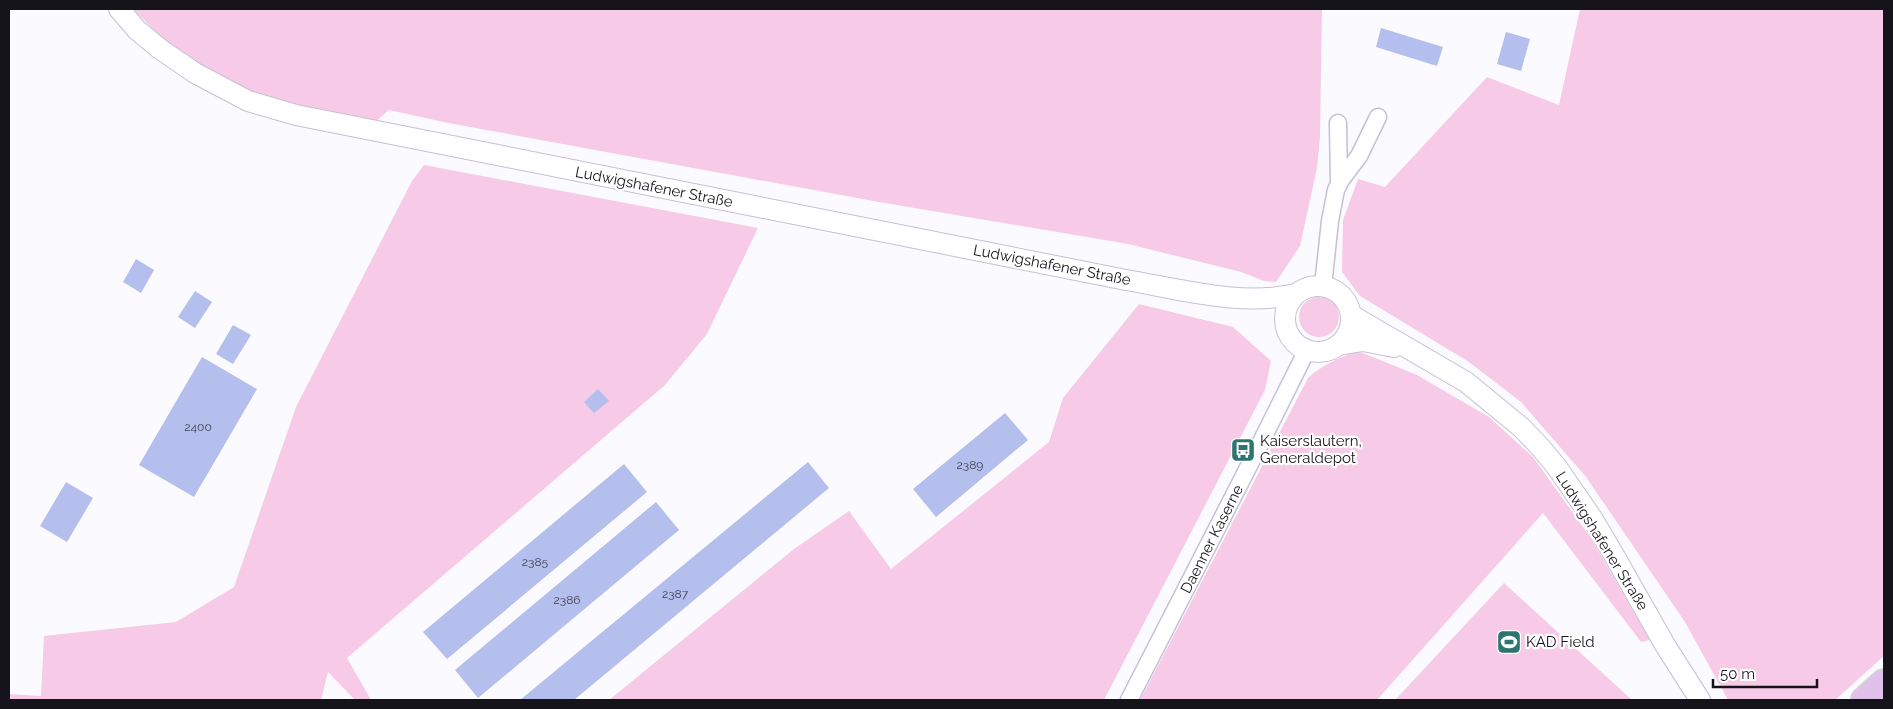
<svg xmlns="http://www.w3.org/2000/svg" width="1893" height="709" viewBox="0 0 1893 709" font-family="Raleway,sans-serif">
<style>
.green{fill:#f7cae7}
.building{fill:#b4bfed}
.lines{fill:none;stroke-linecap:round;stroke-linejoin:round}
.minor-casing{stroke:#c5c0d5;stroke-width:19}
.tertiary-casing{stroke:#c5c0d5;stroke-width:22}
.primary-casing{stroke:#d5d5d6;stroke-width:28}
.minor{stroke:#fff;stroke-width:16}
.tertiary{stroke:#fff;stroke-width:20}
.primary{stroke:#e2c0ec;stroke-width:25}
.labels{text-anchor:middle;dominant-baseline:central;stroke-width:4.5;stroke-linejoin:round;paint-order:stroke}
.number-label{font-size:12px;fill:#3e3f50}
.street-label{font-size:15px;fill:#16141b;stroke:#fff}
.poi-label{font-size:15px;fill:#16141b;stroke:#fff;text-anchor:start}
</style>
<rect width="100%" height="100%" fill="#fbfafe"/>
<path class="green" d="M133 9H1322L1320 137 1317 168 1300 246 1276 282 1264 281 1241 272 1128 244 879 202 448 123 389 110 373 124 269 99 220 78 170 46Z
M1580 9H1884V656L1835 700H1728L1685 622 1586 477 1521 402 1469 362 1360 296 1342 272 1343 220 1358 179 1385 187 1487 77 1559 105Z
M424 165 758 228 707 334 665 385 347 658 371 700H355L328 672 321 700H9V694L41 696 44 636 176 622 234 587 296 407 412 181Z
M1299 317a20 20 0 1 1 40 0a20 20 0 1 1-40 0Z
M1139 304 1233 327 1271 361 1265 390 1104 700H609L794 549 849 511 891 569 1049 442 1063 398Z
M1358 351 1417 375 1489 417 1533 457 1591 538 1650 640 1641 642 1543 513 1377 700H1140L1308 378C1322 365 1340 357 1358 351Z
M1504 583 1632 700H1395Z"/>
<path class="building" d="M1381 28 1443 47 1437 66 1376 47Z
M1506 32 1530 39 1521 71 1497 64Z
M136 259 154 270 141 293 123 282Z
M195 291 212 302 195 328 178 317Z
M233 325 251 335 233 364 216 354Z
M202 357 257 389 194 497 139 465Z
M598 389 609 401 594 413 584 402Z
M1005 413 1028 440 936 517 913 489Z
M808 462 829 488 574 700H520Z
M624 464 647 492 447 659 423 632Z
M66 482 93 498 67 542 40 526Z
M656 502 679 530 478 698 455 670Z"/>
<g class="lines">
<defs>
<path id="minor" d="M1338 123 1339 184
M1323 286 1330 221 1336 190 1341 180 1359 156 1378 117
M1129 700 1254 456 1307 350"/>
<path id="tertiary" d="M119 9 137 30 160 49 195 73 248 101 296 115 1126 280C1179 289 1243 307 1296 294
M1285 319a33 33 0 1 1 66 0a33 33 0 1 1-66 0Z
M1351 315 1466 382 1522 428 1541 448 1556 466 1592 518 1614 555 1665 645 1700 700
M1338 345 1363 341 1394 347"/>
<path id="primary" d="M1864 700 1884 682"/>
</defs>
<use href="#minor" class="minor-casing"/>
<use href="#tertiary" class="tertiary-casing"/>
<use href="#primary" class="primary-casing"/>
<use href="#minor" class="minor"/>
<use href="#tertiary" class="tertiary"/>
<use href="#primary" class="primary"/>
</g>
<defs>
<symbol id="bus-square" viewBox="-11 -11 22 22"><rect x="-9" y="-9" width="18" height="18" rx="4" fill="#2d756f" stroke="#fff"/><path d="M-5-6H5V4H4V6H2V4H-2V6H-4V4H-5ZM-3.5-4V0h7V-4ZM-3.5 1.2v1.5H-2V1.2ZM2 1.2v1.5H3.5V1.2Z" fill="#fff"/></symbol>
<symbol id="stadium-square" viewBox="-11 -11 22 22"><rect x="-9" y="-9" width="18" height="18" rx="4" fill="#2d756f" stroke="#fff"/><path d="M0-5a6.5 5 0 1 0 0 10a6.5 5 0 1 0 0-10ZM-3.5-1.8h7v3.6h-7Z" fill="#fff"/></symbol>
</defs>
<g fill-rule="evenodd">
<use href="#bus-square" x="1229" y="436" width="28" height="28"/>
<use href="#stadium-square" x="1495" y="628" width="28" height="28"/>
</g>
<g class="labels">
<g class="number-label">
<text x="198" y="427">2400</text>
<text x="970" y="465">2389</text>
<text x="535" y="562">2385</text>
<text x="675" y="594">2387</text>
<text x="567" y="600">2386</text>
</g>
<g class="street-label">
<text transform="translate(654 187) rotate(11)">Ludwigshafener Straße</text>
<text transform="translate(1052 265) rotate(11)">Ludwigshafener Straße</text>
<text transform="translate(1212 539) rotate(-63)">Daenner Kaserne</text>
<text transform="translate(1602 541) rotate(58)">Ludwigshafener Straße</text>
</g>
<g class="poi-label">
<text x="1260" y="441">Kaiserslautern,<tspan x="1260" dy="17">Generaldepot</tspan></text>
<text x="1526" y="642">KAD Field</text>
</g>
</g>
<rect width="1893" height="709" fill="none" stroke="#16141b" stroke-width="20"/>
<path d="M1713 679v8h104v-8" fill="none" stroke="#16141b" stroke-width="2.5"/>
<text x="1720" y="679" font-size="15" fill="#16141b" stroke="#ffffff" stroke-width="4" paint-order="stroke">50 m</text>
</svg>
